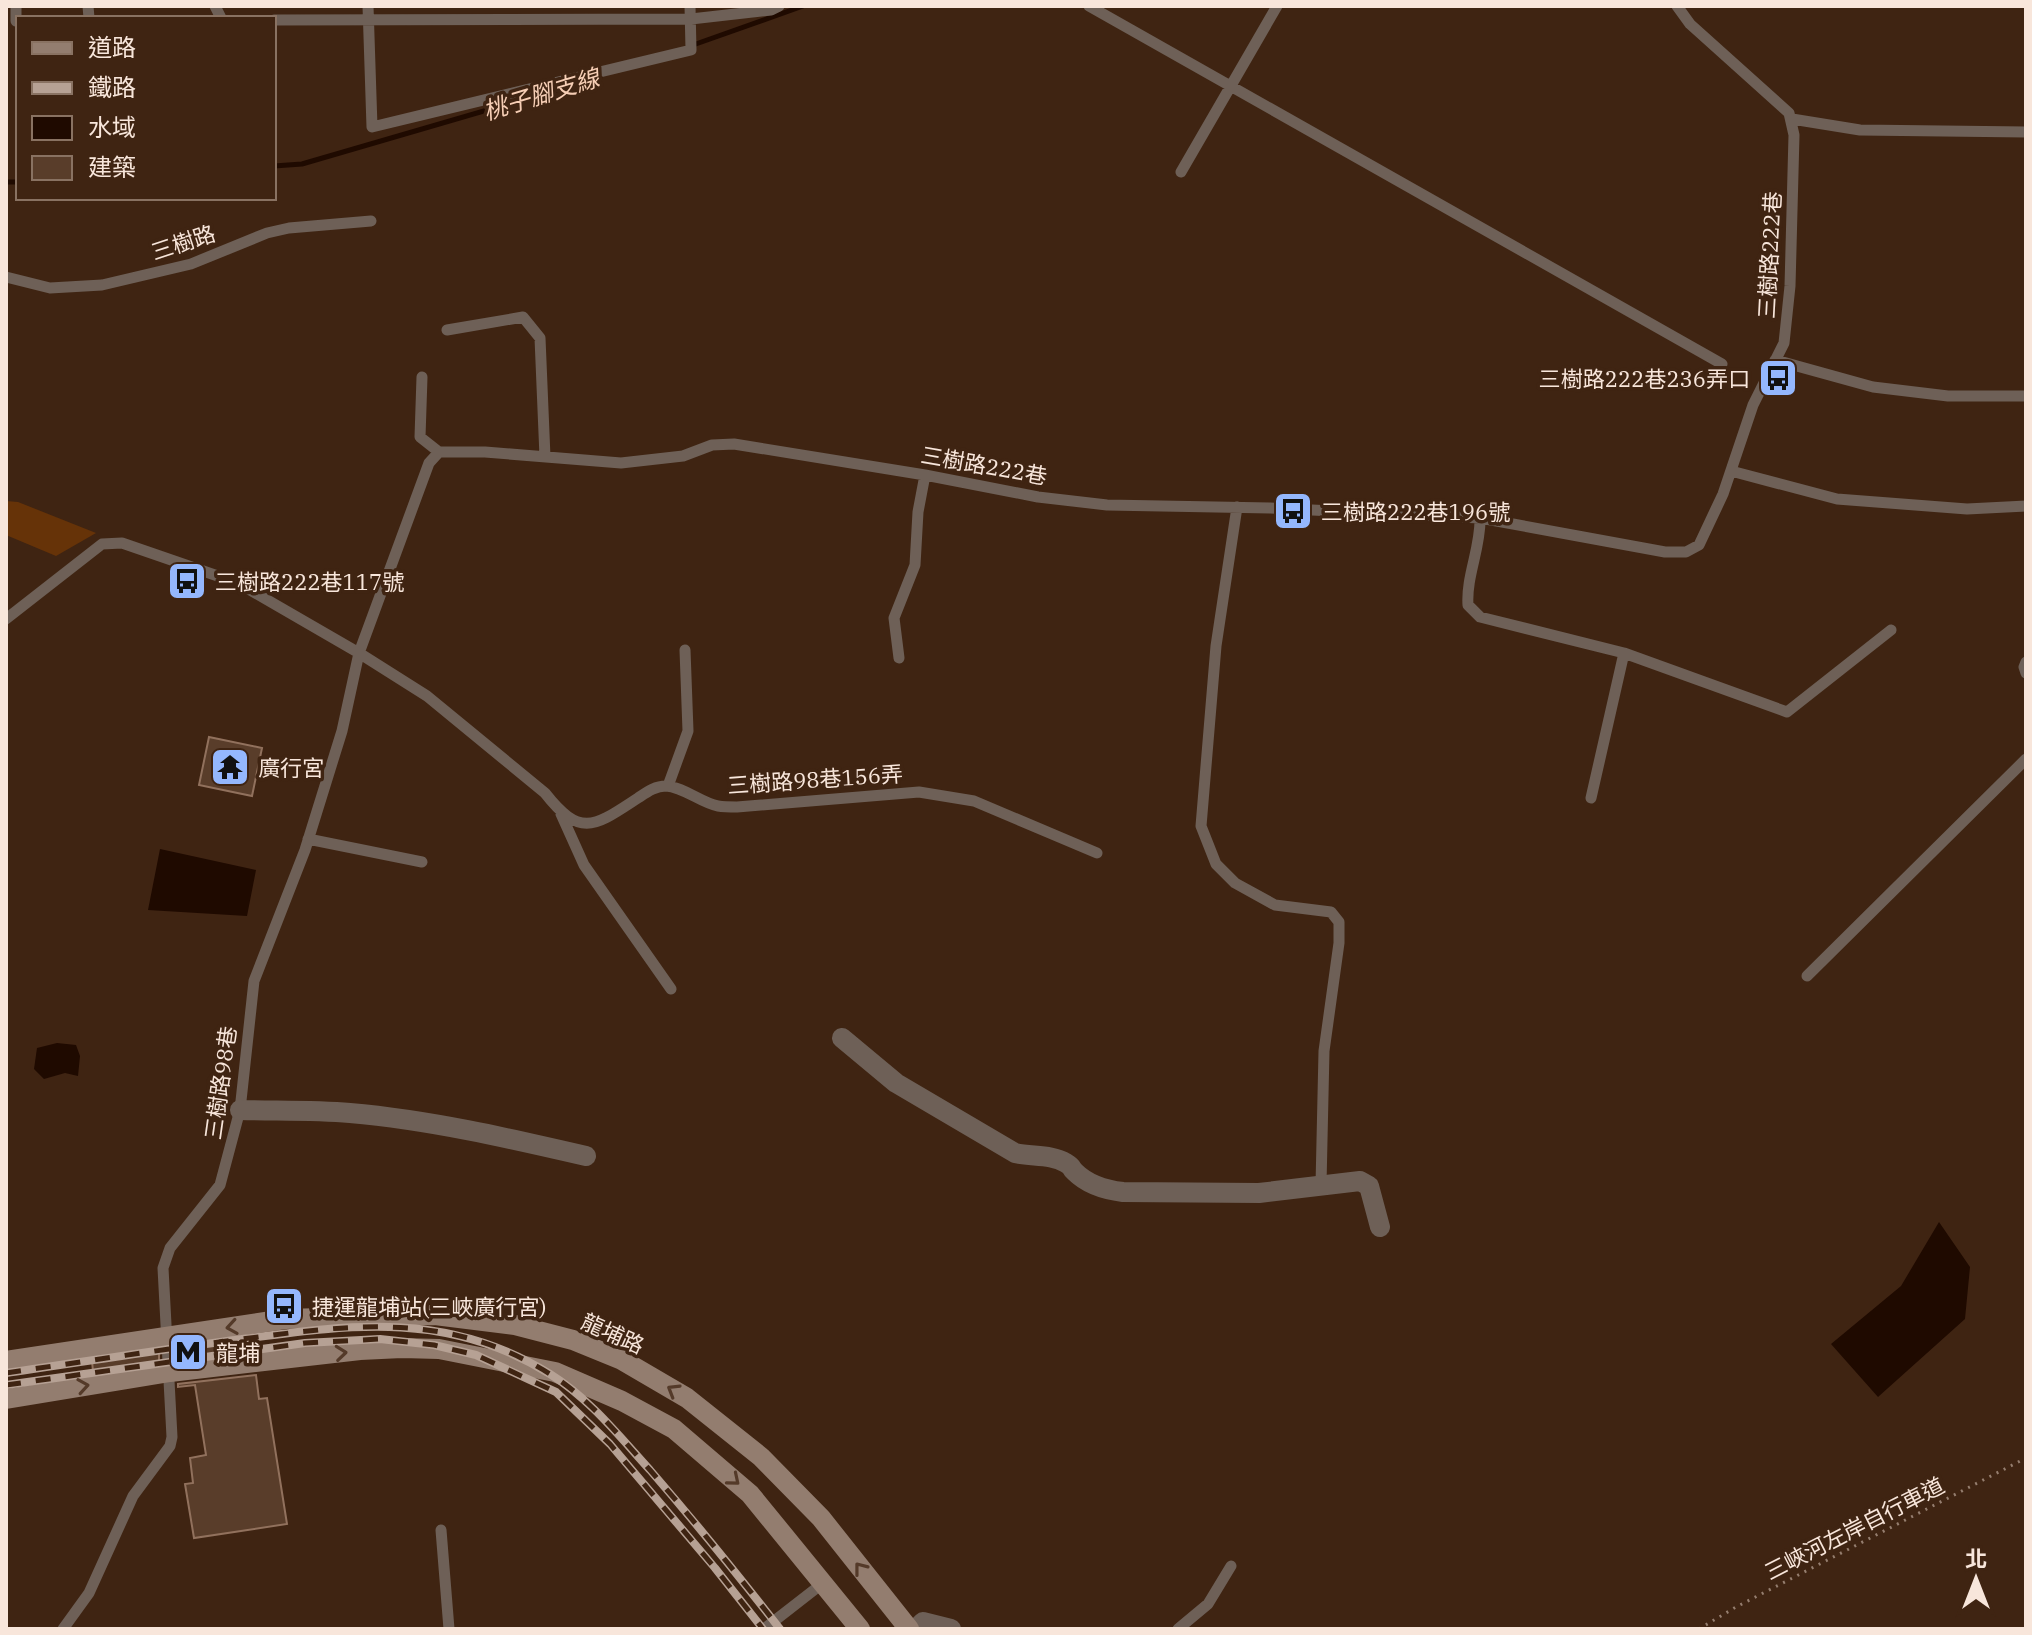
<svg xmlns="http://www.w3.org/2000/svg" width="2032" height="1635" viewBox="0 0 2032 1635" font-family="'IBM Plex Serif','Noto Sans TC',serif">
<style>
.green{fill:#663308}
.water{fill:#1f0a00}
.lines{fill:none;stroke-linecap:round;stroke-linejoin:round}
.stream{stroke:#1f0a00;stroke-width:5}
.building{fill:#593d2a;stroke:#91715d;stroke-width:2}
.path{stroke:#957e6f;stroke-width:3;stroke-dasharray:2 6;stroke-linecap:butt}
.lane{stroke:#6e6057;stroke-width:11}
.street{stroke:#6e6057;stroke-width:20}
.secondary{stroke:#937d6f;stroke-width:20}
.rail-casing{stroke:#b6a194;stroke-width:8}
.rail{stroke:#3f2412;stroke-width:5;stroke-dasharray:15;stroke-linecap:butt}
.oneway{stroke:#543a29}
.labels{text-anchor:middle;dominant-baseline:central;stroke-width:7;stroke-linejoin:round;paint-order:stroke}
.street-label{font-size:22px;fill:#f8e6db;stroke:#3f2412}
.poi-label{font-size:22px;fill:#f8e6db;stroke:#3f2412;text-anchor:start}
.water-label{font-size:24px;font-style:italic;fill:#f6ceb5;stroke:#3f2412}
</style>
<rect width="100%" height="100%" fill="#3f2412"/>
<path class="green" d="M6 501 18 502 96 533 56 556 6 535Z"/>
<path class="water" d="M160 849 256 870 247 916 148 910Z
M57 1043 76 1045 80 1056 78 1076 65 1073 44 1079 34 1069 37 1048Z
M1939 1222 1970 1267 1965 1319 1878 1397 1831 1344 1901 1286Z"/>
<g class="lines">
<path class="stream" d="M693 45 803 6
M274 166 302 164 600 77
M6 182H18"/>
</g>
<path class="building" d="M209 737 262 748 252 796 199 785Z
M250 1337 252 1349 176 1358V1349Z
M159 1351V1361L93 1371 92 1361Z
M256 1375 259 1399 267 1398 287 1524 194 1538 185 1484 193 1483 190 1458 206 1455 195 1385 178 1387V1384Z"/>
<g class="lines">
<path class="path" d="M1699 1629 1736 1607 2026 1458"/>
<path class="lane" d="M16 6V21
M88 6 89 18
M215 6 221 18
M368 6 372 127 691 50 690 6
M1089 6 1722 364
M274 20 691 19 771 10 779 6
M1792 119 1860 130 2026 132
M1181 172 1277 6
M6 277 50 288 102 285 191 264 267 233 289 228 371 221
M447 330 523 317 540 338 545 457
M1775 360 1873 387 1948 396H2026
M422 377 420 437 439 452
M1731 471 1837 499 1967 509 2026 506
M1237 507 1216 646 1201 826 1216 864 1235 883 1275 905 1331 912 1339 922V943L1324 1051 1321 1185
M1480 518C1481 547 1466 576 1468 605L1480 617 1624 653 1787 712 1891 630
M6 619 102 544 122 543 238 583 359 653 427 696 545 793C581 839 595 826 638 798 647 792 655 786 666 786 684 787 701 803 718 806 724 807 731 807 737 807L919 792 974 801 1097 853
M899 658 894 618 915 565 918 512 925 475
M2026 662 2024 667 2026 673
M668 786 688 731 685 650
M1591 798 1624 653
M561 814 584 865 671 989
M308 839 422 862
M1807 976 2026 759
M441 1530 449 1629
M63 1629 89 1593 133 1496 170 1446 172 1437 163 1268 170 1248 220 1185 240 1110 254 981 305 850 342 731 359 653 429 463 439 452H485L621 463 683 456 712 445 734 444 925 475 1038 497 1107 505 1270 508 1480 518 1665 552H1686L1699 545 1723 494 1753 405 1784 343 1790 286 1794 135 1789 113 1690 24 1677 6
M764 1629 823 1583
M1178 1629 1208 1604 1231 1566"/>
<path class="street" d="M842 1038 896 1083 1015 1153C1032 1157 1051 1154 1066 1163 1074 1168 1069 1166 1075 1172 1088 1185 1106 1190 1123 1192L1259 1193 1360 1181 1369 1186 1380 1227
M240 1110C277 1111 314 1110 350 1113 430 1120 508 1138 586 1156
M916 1629 923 1622 951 1629"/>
<path class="secondary" d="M6 1361 285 1319 435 1315 515 1325 573 1340 622 1360 687 1398 761 1457 821 1518 909 1629
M6 1399 170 1372 360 1350 402 1348 439 1349 555 1372 622 1401 674 1429 750 1494 860 1629"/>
<defs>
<path id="rail" d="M6 1373C80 1362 153 1351 227 1341 343 1326 444 1308 550 1374 590 1399 619 1436 650 1470 695 1522 738 1575 780 1629
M6 1385 305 1343 380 1339 434 1345 476 1355 556 1392 610 1444 715 1568 763 1629"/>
</defs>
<use href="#rail" class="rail-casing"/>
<use href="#rail" class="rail"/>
</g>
<defs><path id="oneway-chevron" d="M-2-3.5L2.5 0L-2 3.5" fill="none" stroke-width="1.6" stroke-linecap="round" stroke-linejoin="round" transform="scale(2)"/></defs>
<g class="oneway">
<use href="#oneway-chevron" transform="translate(232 1327) rotate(171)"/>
<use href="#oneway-chevron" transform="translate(341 1353) rotate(-6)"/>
<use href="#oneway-chevron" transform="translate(83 1386) rotate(-9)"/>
<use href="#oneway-chevron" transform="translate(673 1390) rotate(-149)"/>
<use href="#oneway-chevron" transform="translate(734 1480) rotate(40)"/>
<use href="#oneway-chevron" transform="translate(860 1568) rotate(-128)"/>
</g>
<defs>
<symbol id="bus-square" viewBox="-11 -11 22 22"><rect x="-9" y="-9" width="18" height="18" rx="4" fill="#94b7fd" stroke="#3f2412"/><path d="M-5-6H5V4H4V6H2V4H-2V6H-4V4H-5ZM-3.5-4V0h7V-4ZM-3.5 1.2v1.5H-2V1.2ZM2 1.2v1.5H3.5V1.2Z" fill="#111"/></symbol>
<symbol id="temple-square" viewBox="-11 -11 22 22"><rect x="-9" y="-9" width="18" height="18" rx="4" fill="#94b7fd" stroke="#3f2412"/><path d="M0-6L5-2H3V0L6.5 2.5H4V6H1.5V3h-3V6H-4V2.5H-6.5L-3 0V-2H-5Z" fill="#111"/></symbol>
<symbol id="metro-square" viewBox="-11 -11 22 22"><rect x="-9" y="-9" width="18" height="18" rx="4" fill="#94b7fd" stroke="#3f2412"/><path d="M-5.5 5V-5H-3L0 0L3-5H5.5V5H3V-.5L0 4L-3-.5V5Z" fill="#111"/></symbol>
</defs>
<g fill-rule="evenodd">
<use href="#bus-square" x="1756" y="356" width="44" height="44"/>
<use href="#bus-square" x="1271" y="489" width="44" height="44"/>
<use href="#bus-square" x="165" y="559" width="44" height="44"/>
<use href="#temple-square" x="208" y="745" width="44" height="44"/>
<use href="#bus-square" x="262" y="1284" width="44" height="44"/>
<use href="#metro-square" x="166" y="1330" width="44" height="44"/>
</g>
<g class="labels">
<g class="street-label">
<text transform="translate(183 242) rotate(-18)">三樹路</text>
<text transform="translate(1769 255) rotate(-87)">三樹路222巷</text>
<text transform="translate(984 465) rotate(10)">三樹路222巷</text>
<text transform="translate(815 779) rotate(-4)">三樹路98巷156弄</text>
<text transform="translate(220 1083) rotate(-82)">三樹路98巷</text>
<text transform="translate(613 1333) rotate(24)">龍埔路</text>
<text transform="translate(1854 1528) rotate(-27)">三峽河左岸自行車道</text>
</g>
<g class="poi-label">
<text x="1750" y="378" text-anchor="end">三樹路222巷236弄口</text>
<text x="1321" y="511">三樹路222巷196號</text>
<text x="215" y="581">三樹路222巷117號</text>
<text x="258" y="767">廣行宮</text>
<text x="312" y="1306">捷運龍埔站(三峽廣行宮)</text>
<text x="216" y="1352">龍埔</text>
</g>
<g class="water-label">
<text transform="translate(541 94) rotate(-17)">桃子腳支線</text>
</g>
</g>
<rect width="2032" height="1635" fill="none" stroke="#f8e6db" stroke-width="16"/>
<rect x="16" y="16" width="260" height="184" fill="#3f2412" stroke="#897262" stroke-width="2"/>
<rect x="32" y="42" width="40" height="12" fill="#937d6f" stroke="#897262" stroke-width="2"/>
<text x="88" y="56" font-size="24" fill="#f8e6db">道路</text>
<rect x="32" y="82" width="40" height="12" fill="#b6a194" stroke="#897262" stroke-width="2"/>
<text x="88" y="96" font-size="24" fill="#f8e6db">鐵路</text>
<rect x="32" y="116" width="40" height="24" fill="#1f0a00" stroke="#897262" stroke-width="2"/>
<text x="88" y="136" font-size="24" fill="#f8e6db">水域</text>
<rect x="32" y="156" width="40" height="24" fill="#593d2a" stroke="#897262" stroke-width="2"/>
<text x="88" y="176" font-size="24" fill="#f8e6db">建築</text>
<g transform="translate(1976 1579)" stroke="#3f2412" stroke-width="6" paint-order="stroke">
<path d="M0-6L14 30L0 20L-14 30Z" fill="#f8e6db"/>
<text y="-12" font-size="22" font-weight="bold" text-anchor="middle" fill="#f8e6db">北</text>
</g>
</svg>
